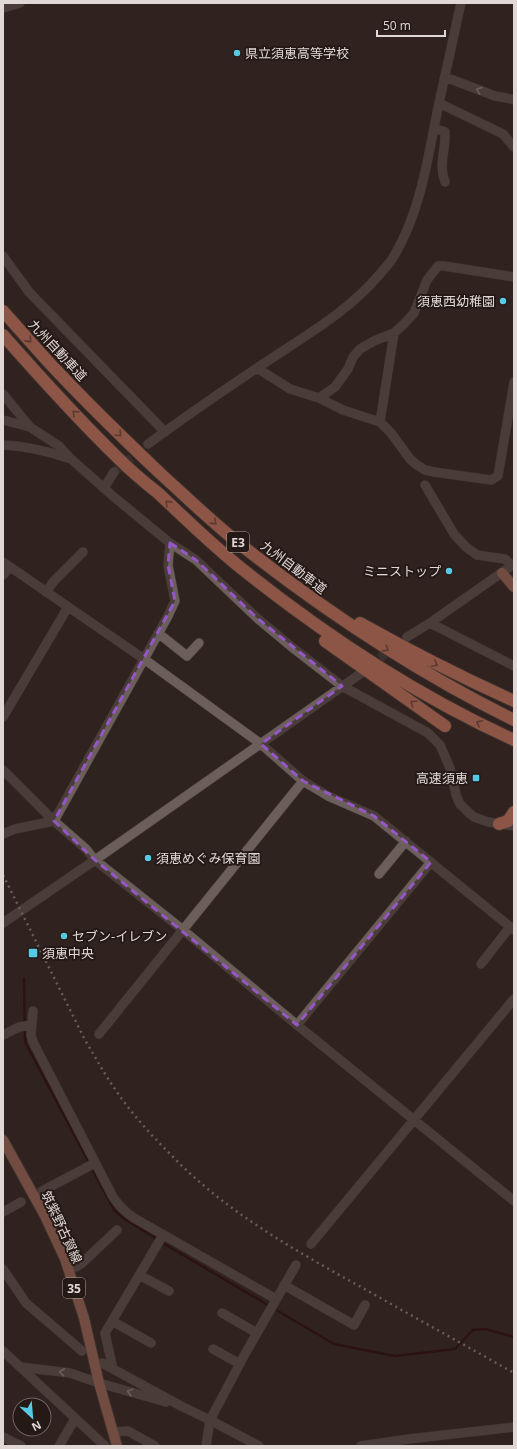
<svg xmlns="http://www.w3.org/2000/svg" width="517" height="1449" viewBox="0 0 517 1449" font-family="'Open Sans','Noto Sans JP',sans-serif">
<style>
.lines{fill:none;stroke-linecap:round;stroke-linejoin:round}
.stream{stroke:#280000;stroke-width:2.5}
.minor-tunnel{stroke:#4a3e3a;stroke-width:9;stroke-dasharray:9 4.5;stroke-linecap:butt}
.minor-casing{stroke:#4c413e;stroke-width:10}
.major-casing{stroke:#4c413e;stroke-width:12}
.highway-casing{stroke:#4c413e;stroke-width:14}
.minor{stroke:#6c5e5a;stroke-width:9}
.major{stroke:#c47e6a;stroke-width:10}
.highway{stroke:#ff9375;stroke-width:12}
.rail{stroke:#ada3a0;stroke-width:2.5;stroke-dasharray:2 4;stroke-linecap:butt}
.oneway{stroke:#b2a7a4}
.oneway2{stroke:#925646}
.marked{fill:none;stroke:#9457c5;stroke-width:3;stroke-dasharray:8 5;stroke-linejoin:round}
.poi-dot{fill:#58c9e4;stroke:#251916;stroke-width:1.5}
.labels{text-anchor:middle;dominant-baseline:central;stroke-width:4;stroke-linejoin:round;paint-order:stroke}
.shield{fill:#251916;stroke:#a99f9c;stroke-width:1}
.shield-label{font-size:12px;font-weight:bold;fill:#e1d8d6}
.poi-label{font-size:13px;fill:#e1d8d6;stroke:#251916;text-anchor:start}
.street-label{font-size:13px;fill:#e1d8d6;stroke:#251916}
</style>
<rect width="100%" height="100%" fill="#2f231f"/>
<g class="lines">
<path class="stream" d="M24 979 25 1042 114 1210 123 1218 157 1239
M161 1242 334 1344 395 1356 455 1349 473 1330 485 1329 514 1337"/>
<path class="minor-tunnel" d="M114 472 148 444
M369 667 393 648"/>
<defs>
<path id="minor" d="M3 8 20 3
M445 77 495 96 507 98 514 100
M439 103 503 134 514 147
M434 128 445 132C446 151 438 164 445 182
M3 256 29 292 165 432
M257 368 290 389 319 398 343 410 380 422 391 433 410 459 417 465 425 470 434 472 491 480 498 476 514 382
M3 394 30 427 59 446 70 458 114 497 170 543 196 560 257 618 293 648 342 686 428 733 440 745 450 768 456 795 460 804 469 813 474 817 488 822 514 826
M319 398 335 387 348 369 353 357 360 349 374 341 394 333 404 324 414 313 427 280 438 266H444L514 277
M3 420 30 427
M380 422 394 333
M148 444C186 416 224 390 263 364 303 337 347 313 379 275 384 269 390 263 394 256 422 209 428 155 439 103 446 70 454 36 461 3
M3 445C26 446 47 451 68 458
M425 485 454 534 466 547 477 555 505 559 512 566
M104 488 114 472
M3 562 144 659 261 744 303 781 328 796 374 816 514 930
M3 575 10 567
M46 592 54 581 83 552
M430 623 514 666
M158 633 187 656 199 643
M407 637 430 623 514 564
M3 717 68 607
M3 770 54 821 86 849 95 860 183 930 297 1025 514 1201
M3 834 15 829 54 821 168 616 175 601 168 565 170 543
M379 874 406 841
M3 923 95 860 360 674
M481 964 510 927
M33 1011 31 1035 33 1042 113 1197C119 1206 125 1212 134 1218L276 1299
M297 1025 431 862
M99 1034 303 781
M3 1035 19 1027 31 1025
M42 1191 95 1163
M3 1212 21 1202
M311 1244 514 999
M68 1268 76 1267 81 1264 117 1230
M3 1269 26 1303 82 1351
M139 1275 169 1291
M284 1285 354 1325 365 1305
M222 1313 257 1333
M112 1321 151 1343
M213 1349 240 1364
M3 1351 105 1446
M102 1363 181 1406 210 1420 259 1446
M20 1367 70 1373 99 1383 166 1402
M113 1369 105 1333 163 1235
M113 1432 128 1431 155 1446
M3 1437 21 1446
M59 1446 75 1419
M206 1446 210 1420 245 1354 296 1265
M361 1446 409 1439 514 1427"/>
<path id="major" d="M502 573 514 587
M3 1140 44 1214 65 1259 84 1318 99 1383 117 1446"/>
<path id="highway" d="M3 311C21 331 38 351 56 370 90 406 126 441 162 475 186 497 210 520 236 541 323 610 415 671 514 720
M3 335C40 377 78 419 118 458 131 471 144 482 158 493 187 520 215 548 246 572 329 638 418 696 514 740
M360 623C410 651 461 677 514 701
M325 641 445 726
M499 824 508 821 514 812"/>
</defs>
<use href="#minor" class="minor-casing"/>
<use href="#major" class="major-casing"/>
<use href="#highway" class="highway-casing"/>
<use href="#minor" class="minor"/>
<use href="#major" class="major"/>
<use href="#highway" class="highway"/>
<path class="rail" d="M3 875 84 1038C95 1057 105 1075 117 1092 134 1117 156 1140 177 1161 230 1214 296 1251 361 1287 412 1316 463 1344 514 1373"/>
</g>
<defs><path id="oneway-chevron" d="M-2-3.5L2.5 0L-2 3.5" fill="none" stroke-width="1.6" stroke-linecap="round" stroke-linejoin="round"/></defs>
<g class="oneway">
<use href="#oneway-chevron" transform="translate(479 90) rotate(-159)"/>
<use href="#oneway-chevron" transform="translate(62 1372) rotate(-173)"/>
<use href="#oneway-chevron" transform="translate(130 1392) rotate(-165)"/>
</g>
<g class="oneway2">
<use href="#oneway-chevron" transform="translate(29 340) rotate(48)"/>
<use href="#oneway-chevron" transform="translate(75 413) rotate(-134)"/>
<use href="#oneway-chevron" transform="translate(119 434) rotate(45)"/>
<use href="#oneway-chevron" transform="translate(168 503) rotate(-136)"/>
<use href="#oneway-chevron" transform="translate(214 522) rotate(40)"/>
<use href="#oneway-chevron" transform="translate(386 649) rotate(32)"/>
<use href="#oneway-chevron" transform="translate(435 664) rotate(27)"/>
<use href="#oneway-chevron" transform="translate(413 703) rotate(-145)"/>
<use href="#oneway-chevron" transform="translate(479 723) rotate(-153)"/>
</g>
<path d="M0 0H517V1449H0ZM170 543 196 560 257 618 342 686 261 744 303 781 374 816 431 862 297 1025 95 860 54 821 175 601 168 565Z" fill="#2f231f" fill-opacity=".55" fill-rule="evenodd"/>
<path class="marked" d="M170 543 196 560 257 618 342 686 261 744 303 781 374 816 431 862 297 1025 95 860 54 821 175 601 168 565Z"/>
<g class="poi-dot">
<circle cx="237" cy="53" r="4"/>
<circle cx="503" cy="301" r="4"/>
<circle cx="449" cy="571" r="4"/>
<rect x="472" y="774" width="8" height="8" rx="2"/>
<circle cx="148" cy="858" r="4"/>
<circle cx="64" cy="936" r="4"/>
<rect x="28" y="948" width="10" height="10" rx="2"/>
</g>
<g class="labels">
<g class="shield">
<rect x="227" y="532" width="22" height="20" rx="3"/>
<rect x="63" y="1278" width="22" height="20" rx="3"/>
</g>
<g class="shield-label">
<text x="238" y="542">E3</text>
<text x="74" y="1288">35</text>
</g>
<g class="poi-label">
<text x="245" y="53">県立須恵高等学校</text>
<text x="495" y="301" text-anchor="end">須恵西幼稚園</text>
<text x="441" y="571" text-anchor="end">ミニストップ</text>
<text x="468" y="778" text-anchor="end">高速須恵</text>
<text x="156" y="858">須恵めぐみ保育園</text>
<text x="72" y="936">セブン-イレブン</text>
<text x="42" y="953">須恵中央</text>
</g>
<g class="street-label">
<text transform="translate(58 350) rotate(47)">九州自動車道</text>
<text transform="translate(294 567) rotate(37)">九州自動車道</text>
<text transform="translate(62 1227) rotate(65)">筑紫野古賀線</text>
</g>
</g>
<rect width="517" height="1449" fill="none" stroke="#e1d8d6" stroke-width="8"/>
<g transform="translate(32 1417) rotate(154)"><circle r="19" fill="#251916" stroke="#706563"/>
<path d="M0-3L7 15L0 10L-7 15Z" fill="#58c9e4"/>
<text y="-6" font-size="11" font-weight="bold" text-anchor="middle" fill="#e1d8d6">N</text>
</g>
<path d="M377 30v6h68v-6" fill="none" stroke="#e1d8d6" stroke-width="2"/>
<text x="383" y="30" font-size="12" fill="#e1d8d6" stroke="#251916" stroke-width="3" paint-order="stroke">50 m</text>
</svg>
